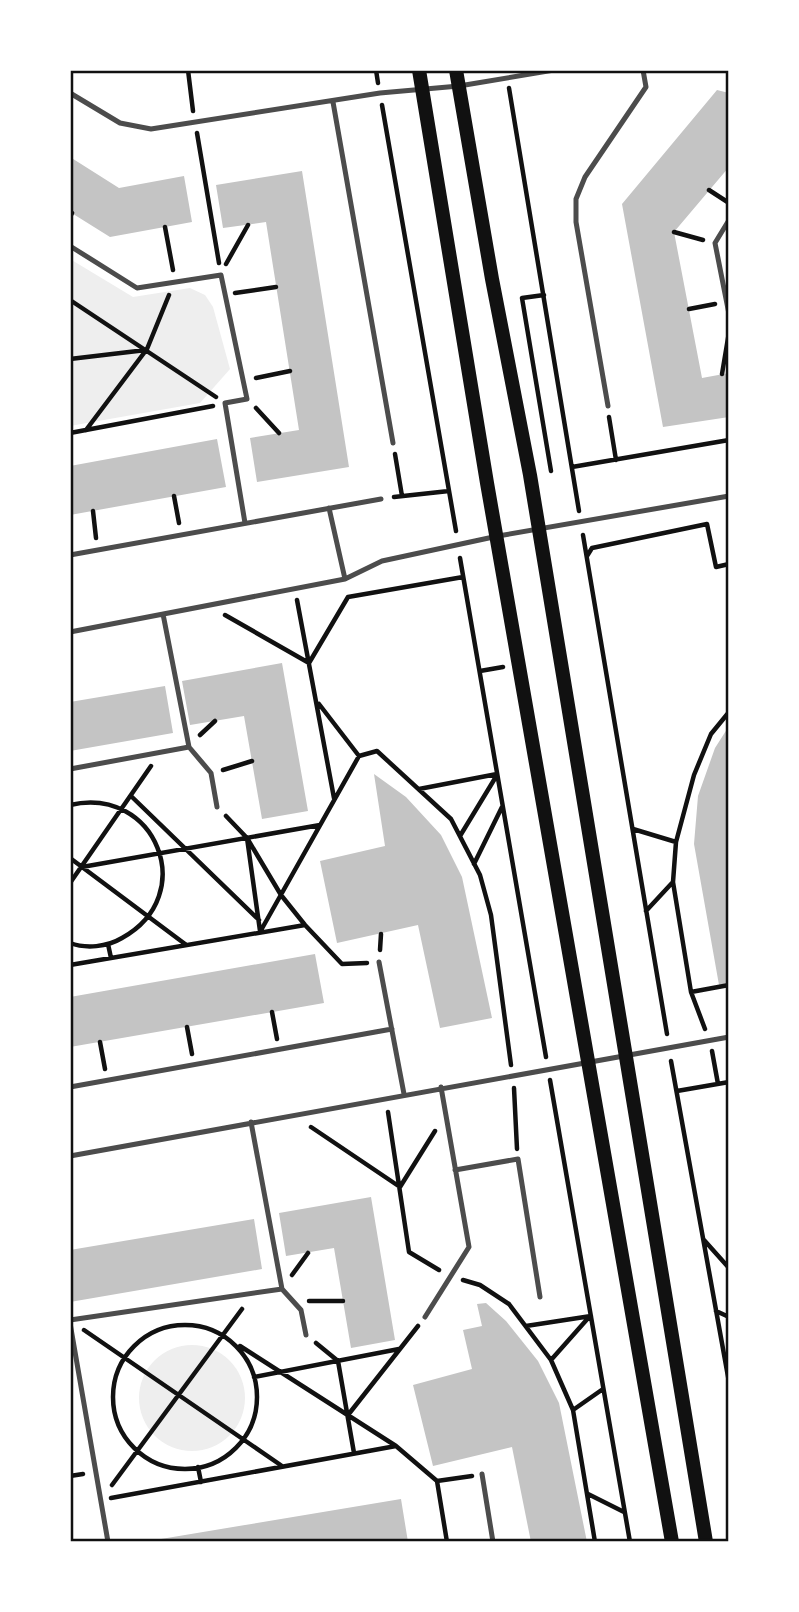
<svg xmlns="http://www.w3.org/2000/svg" width="799" height="1612" viewBox="0 0 799 1612" font-family="'PT Sans',sans-serif">
<style>
.green{fill:#eee}
.building{fill:#c4c4c4}
.lines{fill:none;stroke-linecap:round;stroke-linejoin:round}
.path{stroke:#111;stroke-width:4.5}
.service{stroke:#4c4c4c;stroke-width:5}
.secondary{stroke:#111;stroke-width:14}
.neatline{fill:none;stroke:#111;stroke-width:2.5}
</style>
<rect width="100%" height="100%" fill="#fff"/>
<path class="green" d="M70 259 133 297 190 288 205 295 213 307 230 369 200 403 70 426Z
M139 1398a53 53 0 1 1 106 0a53 53 0 1 1-106 0Z"/>
<path class="building" d="M717 90 729 93V167L674 232 702 378 729 373V417L663 427 622 204Z
M70 157 119 188 184 176 192 222 110 237 70 212Z
M302 171 349 467 257 482 250 438 299 430 266 222 223 228 216 185Z
M217 439 226 487 70 515V466Z
M282 663 308 811 262 819 244 716 190 725 182 681Z
M165 686 173 733 70 751V702Z
M729 726V983L719 985 694 844 698 796 715 748Z
M374 774 406 797 441 835 462 877 492 1018 440 1028 418 925 337 943 320 861 385 846Z
M315 954 324 1003 70 1047V997Z
M371 1197 395 1340 351 1348 334 1248 286 1256 279 1213Z
M254 1219 262 1269 70 1302V1250Z
M486 1303 506 1321 538 1361 559 1403 587 1542H531L512 1447 433 1466 413 1385 472 1369 463 1330 482 1326 477 1304Z
M401 1499 408 1542H149V1541Z"/>
<g class="lines">
<path class="path" d="M188 70 193 111
M376 70 378 83
M509 88 579 511
M382 105 456 531
M197 133 219 263
M709 190 729 203
M70 217 72 213
M165 227 173 270
M674 232 703 240
M226 264 248 225
M235 293 276 287
M544 295 522 298 551 471
M70 300 216 397
M689 309 715 304
M70 359 146 350
M722 374 729 332
M256 378 290 371
M256 408 279 433
M609 417 616 460
M86 430 147 349 169 295
M70 433 213 406
M395 454 402 496
M572 467 729 440
M174 496 179 523
M394 497 449 491
M93 511 96 538
M583 535 667 1034
M587 556 592 548 707 524 716 567 729 564
M460 558 546 1057
M297 600 334 798
M225 615 309 663 348 597 463 577
M480 671 503 667
M319 704 359 756
M200 735 215 721
M223 770 252 761
M419 789 497 774
M131 796 259 920
M70 805C156 785 200 895 122 938 107 947 86 949 70 943
M226 816 247 838 260 931
M633 829 676 842
M460 836 497 775
M247 838 281 895 305 925 342 964 367 963
M70 858 185 944
M474 864 502 807
M82 867 320 825
M70 883 151 766
M646 911 672 883
M260 932 359 756 377 751 451 819 480 875 491 915 511 1065
M108 944 111 958
M380 950 381 934
M70 965 305 925
M691 992 729 985
M272 1012 277 1039
M187 1027 192 1054
M705 1029 691 992 673 882 676 842 694 775 711 734 729 712
M100 1042 105 1069
M712 1051 718 1084
M671 1061 729 1382
M550 1080 630 1542
M514 1088 517 1149
M677 1091 729 1082
M388 1112 409 1252 439 1270
M311 1127 400 1187 435 1131
M704 1240 729 1268
M292 1275 308 1253
M463 1280 480 1285 509 1304 551 1360 573 1410 595 1542
M309 1301H343
M716 1311 729 1317
M113 1397a72 72 0 1 1 144 0a72 72 0 1 1-144 0Z
M526 1326 591 1316
M84 1330 282 1466
M316 1343 338 1361 354 1453
M240 1346 396 1446 437 1481 472 1476
M551 1360 590 1316
M254 1377 399 1349
M573 1410 603 1389
M348 1415 418 1326
M198 1467 201 1482
M70 1476 83 1474
M437 1481 447 1542
M112 1485 242 1309
M588 1494 624 1512
M111 1498 396 1446"/>
<path class="service" d="M70 93 120 123 151 129 380 93 459 86 554 70
M333 102 393 443
M729 220 715 243 729 314
M70 246 137 288 221 275 247 399 225 403 245 523
M608 406 576 222V199L585 177 646 87 643 70
M329 508 345 579
M70 555 381 499
M163 614 189 747
M70 632 345 579 382 561 498 536 729 496
M70 769 189 747 211 773 217 807
M379 962 404 1094
M70 1087 392 1029
M251 1122 282 1289
M70 1156 729 1037
M455 1170 518 1159 540 1297
M425 1317 469 1247 441 1087
M70 1320 282 1289 301 1310 306 1335
M70 1323 108 1542
M482 1474 493 1542"/>
<path class="secondary" d="M419 70 487 483 672 1542
M456 70 492 279 530 475 706 1542"/>
</g>
<rect width="799" height="1612" fill="none" stroke="#ffffff" stroke-width="144"/>
<rect x="72" y="72" width="655" height="1468" class="neatline"/>
</svg>
